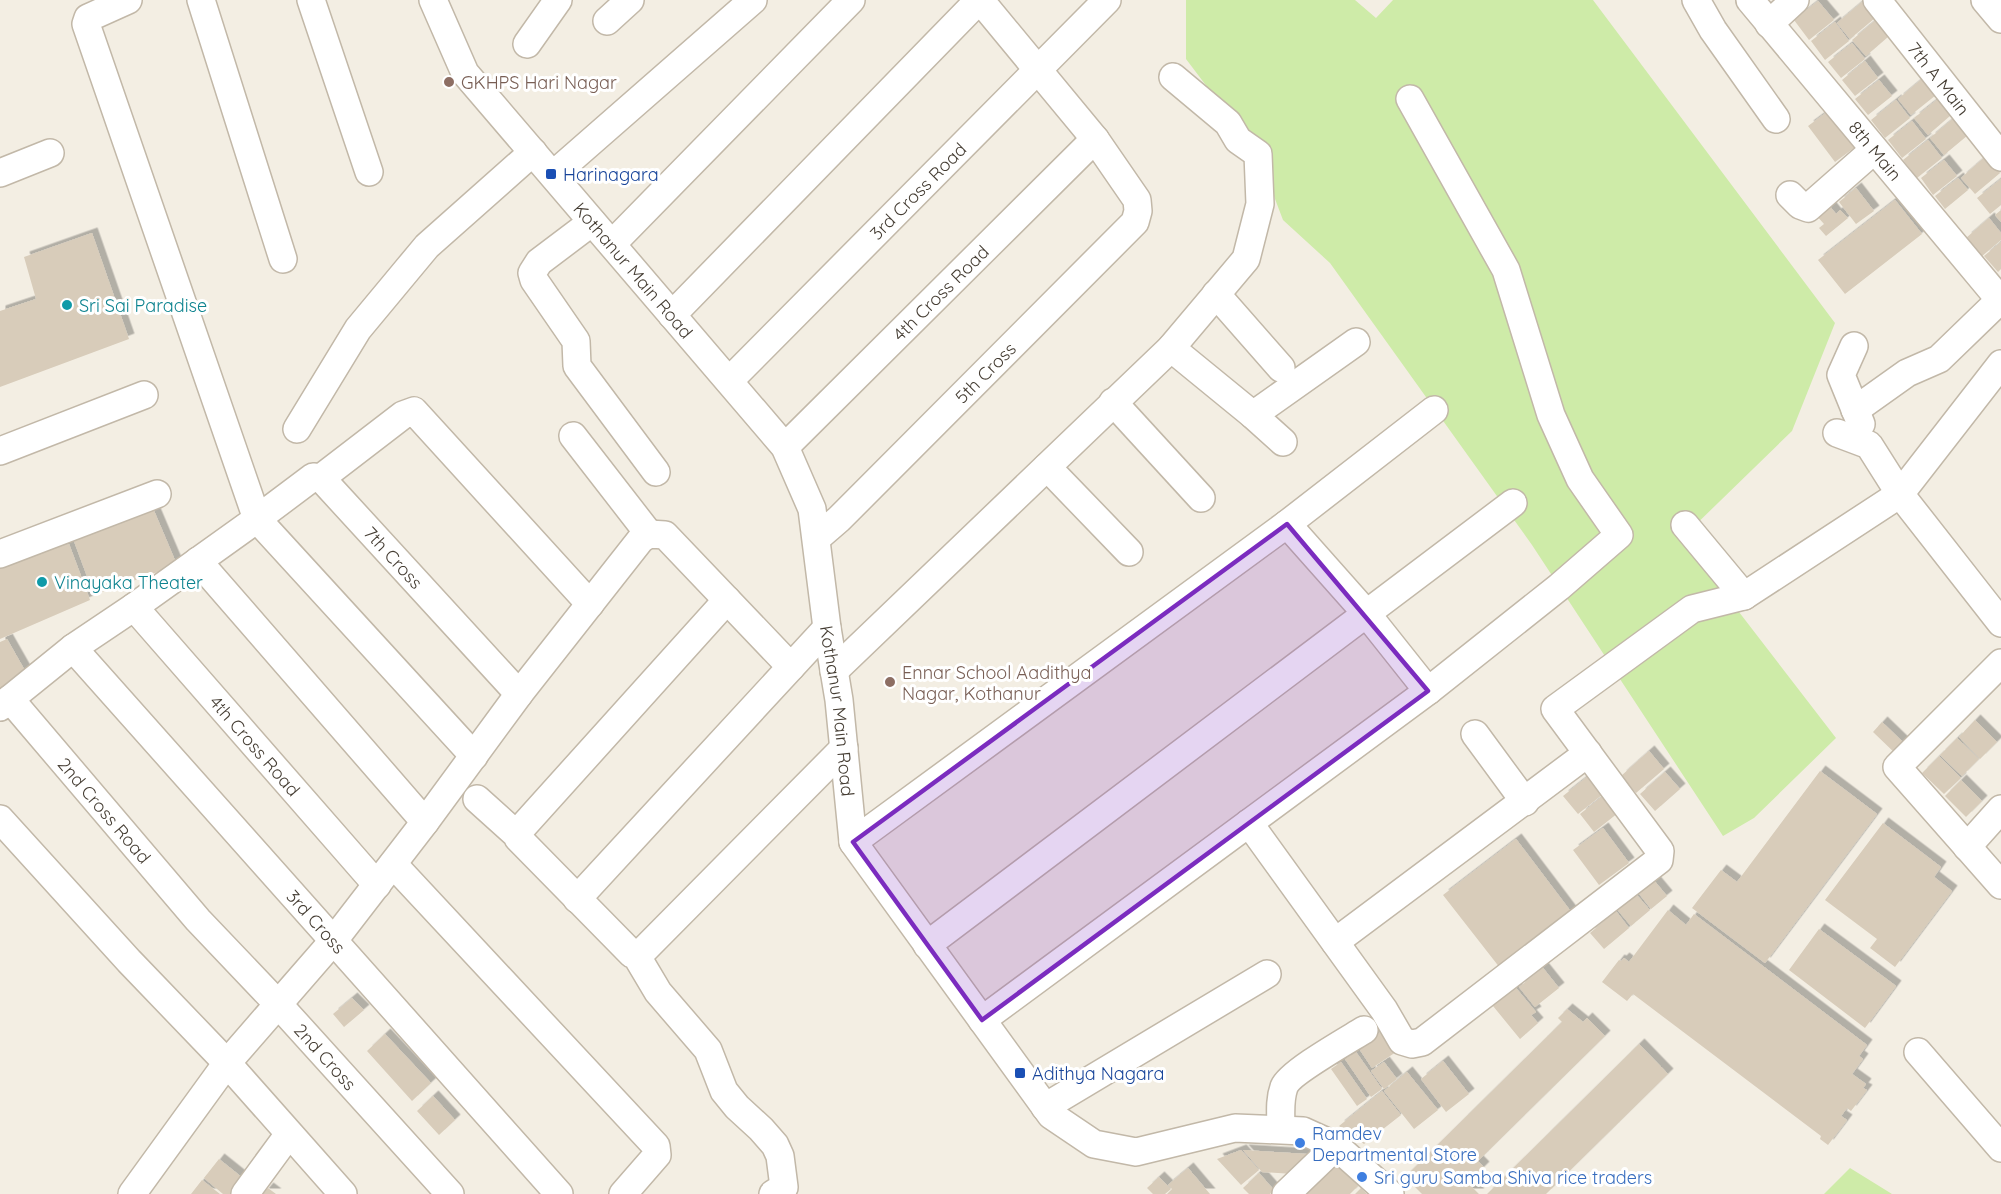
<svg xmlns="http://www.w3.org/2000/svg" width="2001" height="1194" viewBox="0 0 2001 1194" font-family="Quicksand,sans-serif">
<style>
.green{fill:#ceeba8}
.building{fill:#d8ccba;filter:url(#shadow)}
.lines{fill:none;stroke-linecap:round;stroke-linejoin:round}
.minor-casing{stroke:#c2b8a8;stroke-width:30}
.minor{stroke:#fff;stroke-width:27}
.marked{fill:#7b2cbf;fill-opacity:0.2;stroke:#7b2cbf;stroke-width:4.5;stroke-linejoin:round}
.education-dot{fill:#8d6e63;stroke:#fff;stroke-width:2}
.transit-dot{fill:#1a4fb4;stroke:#fff;stroke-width:2}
.culture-dot{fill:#0f9aa8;stroke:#fff;stroke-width:2}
.shop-dot{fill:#3f7fe0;stroke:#fff;stroke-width:2}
.labels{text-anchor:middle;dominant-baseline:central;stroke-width:6;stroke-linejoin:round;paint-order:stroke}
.street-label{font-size:18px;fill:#453d33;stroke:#fff}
.education-label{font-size:18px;fill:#785e54;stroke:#fff;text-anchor:start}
.transit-label{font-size:18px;fill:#164399;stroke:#fff;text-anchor:start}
.culture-label{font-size:18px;fill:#0d838f;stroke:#fff;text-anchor:start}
.shop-label{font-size:18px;fill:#366cbe;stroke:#fff;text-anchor:start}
</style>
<defs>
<filter id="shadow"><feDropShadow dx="5.5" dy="-5.5" stdDeviation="0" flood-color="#0004"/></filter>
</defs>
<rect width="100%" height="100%" fill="#f3eee3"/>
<path class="green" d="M1186 0H1355L1376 18 1393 0H1593L1835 323 1792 431 1682 538 1836 738 1754 818 1723 836 1532 545 1330 263 1283 220 1258 154 1186 59Z
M1850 1168 1892 1194H1824Z"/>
<path class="building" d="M1818 1 1834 20 1809 40 1794 20Z
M1862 2 1875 18 1850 39 1837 23Z
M1876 20 1889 36 1866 56 1852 40Z
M1835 22 1849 41 1825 60 1811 41Z
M1852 43 1865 59 1841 78 1828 62Z
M1865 61 1878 78 1855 96 1842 80Z
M1922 79 1936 95 1911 115 1898 99Z
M1879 80 1892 96 1868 115 1855 99Z
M1938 99 1951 115 1928 135 1914 118Z
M1896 100 1910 118 1885 138 1871 120Z
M1831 109 1858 145 1835 162 1808 126Z
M1954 118 1968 135 1944 155 1930 138Z
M1912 121 1926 139 1902 158 1888 140Z
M1928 140 1942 158 1917 178 1903 160Z
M1986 156 2000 173 1975 194 1961 178Z
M1944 160 1957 176 1933 195 1921 178Z
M1958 178 1968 190 1945 209 1935 196Z
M2001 179V205L1990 214 1977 198Z
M1856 188 1874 211 1856 224 1839 202Z
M1895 200 1922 234 1845 294 1818 260Z
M1828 204 1836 214 1840 210 1848 218 1826 236 1819 228 1824 224 1816 215Z
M2001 210V222L1995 215Z
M1989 218 2001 233V240L1981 257 1966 238Z
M92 233 129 339 0 387V311L36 299 24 257Z
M2001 242V269L1998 272 1984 256Z
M152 506 177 565 94 595 71 533Z
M69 544 90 600 0 639V564Z
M7 639 28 676 0 700V642Z
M1975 720 1997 742 1980 759 1959 737Z
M1882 722 1908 747 1899 757 1873 732Z
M1957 738 1979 759 1962 776 1940 755Z
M1649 751 1664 769 1636 793 1621 776Z
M1939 756 1961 778 1944 794 1922 773Z
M1820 771 1877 814 1765 963 1692 908 1721 870 1737 882Z
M1665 772 1680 789 1655 811 1640 794Z
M1592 773 1607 791 1578 814 1563 796Z
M1961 780 1982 801 1966 817 1945 796Z
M1609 791 1623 809 1594 832 1580 814Z
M1883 823 1941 867 1934 877 1952 891 1895 967 1870 948 1877 939 1825 900Z
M1603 828 1629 863 1599 885 1573 850Z
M1516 839 1572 913 1500 968 1443 895Z
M1652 878 1667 896 1651 909 1637 891Z
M1635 893 1650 910 1631 926 1616 908Z
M1668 910 1686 925 1694 914 1867 1045 1859 1056 1863 1059 1852 1074 1866 1084 1863 1088 1867 1090 1851 1111 1847 1108 1841 1116 1847 1120 1828 1145 1820 1139 1821 1136 1633 994 1627 1001 1602 982 1619 960 1621 961 1624 958 1629 962Z
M1616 911 1629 928 1604 949 1590 933Z
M1819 929 1896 986 1865 1028 1789 970Z
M1543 968 1559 988 1535 1007 1519 987Z
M1516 988 1536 1012 1531 1015 1538 1023 1520 1039 1493 1006Z
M352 998 364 1010 344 1027 333 1014Z
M1567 1009 1583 1022 1587 1018 1605 1036 1478 1161 1484 1167 1468 1183 1479 1194H1422L1405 1177 1562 1022 1558 1018Z
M1382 1031 1396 1052 1372 1068 1358 1047Z
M385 1034 431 1083 412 1101 367 1051Z
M1639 1044 1668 1074 1546 1194H1487Z
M1356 1052 1382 1089 1371 1097 1345 1059Z
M1443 1061 1469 1094 1446 1112 1421 1079Z
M1341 1062 1367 1099 1357 1106 1331 1069Z
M1384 1062 1397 1079 1384 1089 1371 1071Z
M1407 1072 1438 1110 1414 1129 1384 1091Z
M1382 1091 1401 1115 1364 1144 1339 1126Z
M433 1096 455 1120 439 1135 417 1111Z
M1241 1150 1259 1170 1241 1185 1217 1159Z
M1243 1150 1307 1154 1306 1161 1293 1174 1262 1172Z
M219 1159 244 1179 232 1194H223L204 1178Z
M1336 1163 1358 1186 1350 1194H1303Z
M1188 1168 1210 1194H1167L1172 1189 1168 1185Z
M1259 1173 1274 1190 1270 1194H1249L1243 1188Z
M1159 1177 1171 1189 1165 1194H1153L1147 1188Z
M202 1180 220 1194H191Z
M268 1188 276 1194H263Z
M1361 1188 1367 1194H1355Z"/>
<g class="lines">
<defs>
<g id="minor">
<path d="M201 0 283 259"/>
<path d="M311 0 369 172"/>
<path id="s1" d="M433 0 465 73 785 447 812 509 827 628 839 700 853 842 1051 1115 1094 1144 1136 1152 1235 1128 1303 1131 1336 1146 1390 1194"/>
<path d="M1696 0 1713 30 1776 119"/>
<path id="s2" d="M1750 0 2001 301"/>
<path id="s3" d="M1877 0 2001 157"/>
<path d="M1985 0 2001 19"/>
<path d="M607 21 630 0"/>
<path d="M1769 24 1795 0"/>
<path d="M527 44 558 0"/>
<path d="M0 173 50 153"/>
<path d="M553 175 753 0"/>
<path d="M1790 195 1800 205 1808 208 1874 150"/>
<path d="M592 222 539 262 532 273 534 280 576 341 577 366 656 472"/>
<path d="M612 244 851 0"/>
<path d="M1216 294 1281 368"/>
<path d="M672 315 979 0"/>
<path d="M1854 346 1841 375 1861 424"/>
<path d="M1171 348 1253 415"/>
<path id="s4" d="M729 381 1107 0"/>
<path d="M1113 402 1201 498"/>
<path d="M1855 410 1907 373 1939 359 2000 300"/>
<path d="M297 429 358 329 407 270 427 246 533 152"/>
<path d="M1837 433 1869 445 1900 494 2001 623"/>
<path d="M573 436 649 534"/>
<path d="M1283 442 1253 415 1356 342"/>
<path id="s5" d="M785 447 1095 139"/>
<path d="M0 451 144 395"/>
<path d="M1047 467 1129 552"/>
<path d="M321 478 403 415 414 411 590 604"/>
<path d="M1287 524 1366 613 1428 691"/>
<path d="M1685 525 1744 596"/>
<path id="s6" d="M817 538 839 519 1135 222 1138 211 1137 200 1095 139 980 0"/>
<path d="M0 554 157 494"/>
<path d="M198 561 425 822"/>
<path id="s7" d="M134 607 377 885"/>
<path id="s8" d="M73 648 559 1194"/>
<path d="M2001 663 1897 767 2001 885"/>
<path d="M834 671 1171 348 1246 259 1260 204 1258 154 1238 140 1228 123 1173 77"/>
<path id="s9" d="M10 699 198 920 278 1004 450 1194"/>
<path d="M0 707 73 648 134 607 257 519 86 24 88 18 128 0"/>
<path d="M1475 734 1525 802"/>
<path id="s10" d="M474 756 257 519 313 477 321 478 519 694"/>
<path d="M477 799 517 835 518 838 632 954 636 955 658 992 708 1050 724 1091 737 1107 761 1129 775 1145 780 1156 784 1187 773 1194"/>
<path d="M0 819 129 961 227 1063 343 1194"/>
<path d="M1249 823 1384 1010 1402 1041 1412 1044 1422 1042 1659 860 1660 851 1555 709 1692 609 1744 596 1900 494 2001 364"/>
<path d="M517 835 518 832 727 600"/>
<path d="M853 842 1287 524 1434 410"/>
<path d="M1967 847 2001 809"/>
<path d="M393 864 656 1146 657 1155 623 1194"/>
<path d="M577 899 791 667"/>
<path d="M1335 942 1588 753"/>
<path d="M927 945 1513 503"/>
<path d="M636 955H639L844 748"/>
<path d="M982 1020 1428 691 1559 587 1619 535 1580 479 1551 415 1506 270 1410 99"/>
<path d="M1918 1052 2001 1148"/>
<path d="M1045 1107 1267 974"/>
<path d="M1281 1129C1281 1115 1279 1101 1284 1087 1289 1073 1348 1040 1364 1030"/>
<path d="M132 1194 227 1063 334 940 425 822 519 694 641 539 649 534 665 535 791 667 827 628"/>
<path d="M245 1194 289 1134"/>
<path d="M1286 1194 1336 1146"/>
</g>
</defs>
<use href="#minor" class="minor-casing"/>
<use href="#minor" class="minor"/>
</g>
<path class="marked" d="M1287 524 1428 691 982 1020 853 842Z"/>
<g class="education-dot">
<circle cx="449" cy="82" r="6"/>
<circle cx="890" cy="682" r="6"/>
</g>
<g class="transit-dot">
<rect x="545" y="168" width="12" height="12" rx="3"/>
<rect x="1014" y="1067" width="12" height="12" rx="3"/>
</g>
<g class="culture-dot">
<circle cx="67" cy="305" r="6"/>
<circle cx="42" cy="582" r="6"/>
</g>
<g class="shop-dot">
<circle cx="1300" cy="1143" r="6"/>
<circle cx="1362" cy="1177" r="6"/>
</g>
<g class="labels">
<g class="street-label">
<text stroke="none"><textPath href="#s3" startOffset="100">7th A Main</textPath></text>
<text stroke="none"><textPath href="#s2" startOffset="196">8th Main</textPath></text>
<text stroke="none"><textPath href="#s4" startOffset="268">3rd Cross Road</textPath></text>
<text stroke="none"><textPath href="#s1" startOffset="339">Kothanur Main Road</textPath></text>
<text stroke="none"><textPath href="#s5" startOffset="219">4th Cross Road</textPath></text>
<text stroke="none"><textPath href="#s6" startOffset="236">5th Cross</textPath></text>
<text stroke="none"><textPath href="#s10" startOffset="507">7th Cross</textPath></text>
<text stroke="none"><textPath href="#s1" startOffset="843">Kothanur Main Road</textPath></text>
<text stroke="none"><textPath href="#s7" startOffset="184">4th Cross Road</textPath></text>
<text stroke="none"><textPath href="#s9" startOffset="146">2nd Cross Road</textPath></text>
<text stroke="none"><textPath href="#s8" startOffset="366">3rd Cross</textPath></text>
<text stroke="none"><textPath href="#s9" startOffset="477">2nd Cross</textPath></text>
</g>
<g class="education-label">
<text x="461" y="82">GKHPS Hari Nagar</text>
<text x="902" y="672">Ennar School Aadithya<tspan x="902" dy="21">Nagar, Kothanur</tspan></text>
</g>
<g class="transit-label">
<text x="563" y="174">Harinagara</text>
<text x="1032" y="1073">Adithya Nagara</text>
</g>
<g class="culture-label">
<text x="79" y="305">Sri Sai Paradise</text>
<text x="54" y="582">Vinayaka Theater</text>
</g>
<g class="shop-label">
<text x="1312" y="1133">Ramdev<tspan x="1312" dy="21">Departmental Store</tspan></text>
<text x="1374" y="1177">Sri guru Samba Shiva rice traders</text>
</g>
</g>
</svg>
